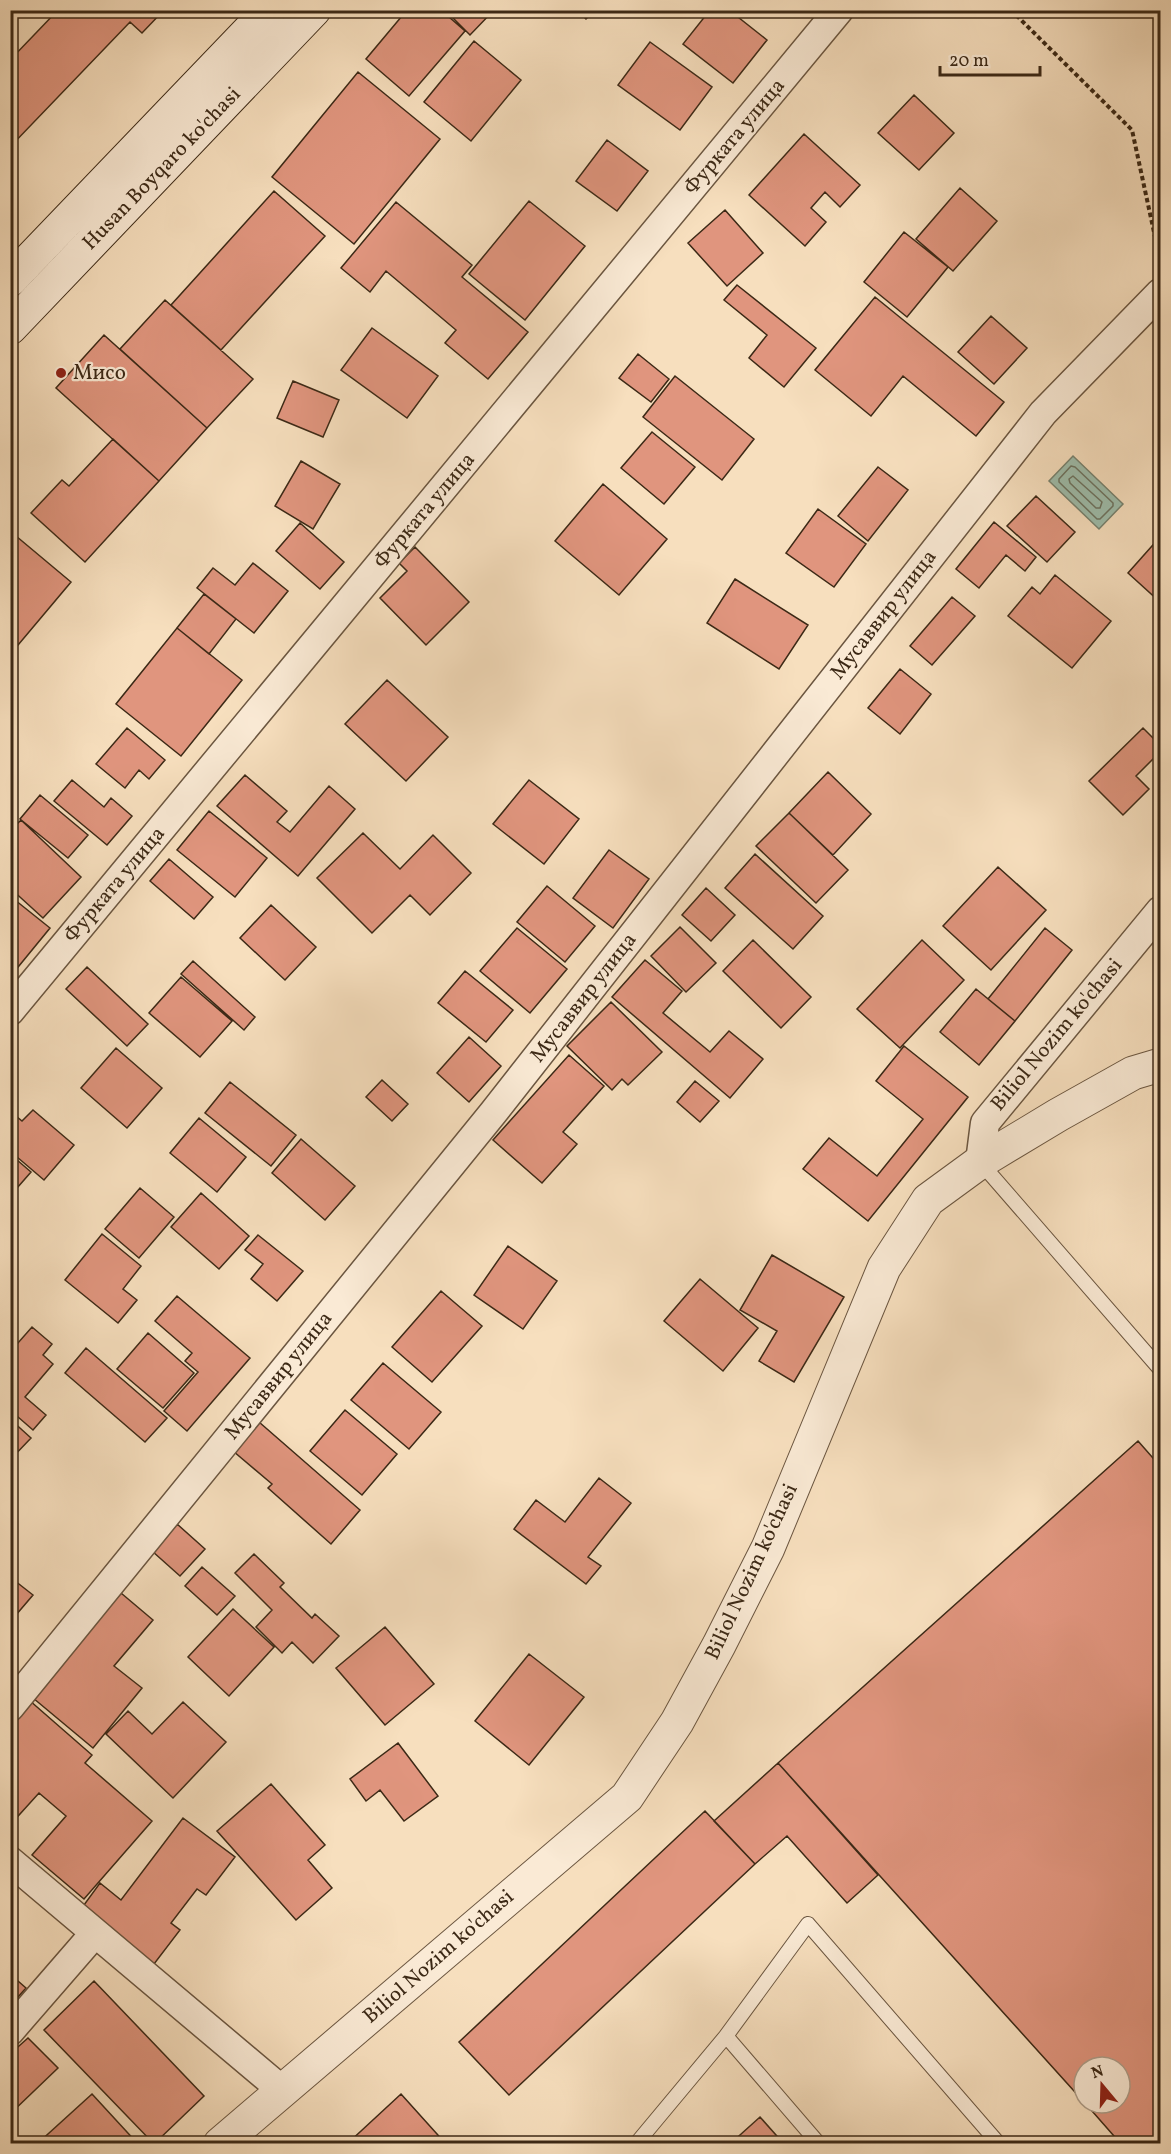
<svg xmlns="http://www.w3.org/2000/svg" width="1171" height="2154" viewBox="0 0 1171 2154" font-family="Vollkorn,serif">
<style>
.water{fill:#9ebdab;stroke:#77826f;stroke-width:1.5}
.lines{fill:none;stroke-linecap:round;stroke-linejoin:round}
.shore{stroke:#6d7360;stroke-width:1.5}
.building{fill:#e0957e;stroke:#3c2916;stroke-width:1.5}
.service-casing{stroke:#6b5640;stroke-width:16}
.minor-casing{stroke:#6b5640;stroke-width:31}
.tertiary-casing{stroke:#6b5640;stroke-width:35}
.secondary-casing{stroke:#3c2916;stroke-width:35}
.path{stroke:#3c2916;stroke-width:4;stroke-dasharray:4.5 3;stroke-linecap:butt}
.service{stroke:#faead5;stroke-width:14}
.minor{stroke:#faead5;stroke-width:28}
.tertiary{stroke:#faead5;stroke-width:33}
.secondary{stroke:#faead5;stroke-width:33}
.poi-dot{fill:#8f2418;stroke:#faead5;stroke-width:2}
.labels{text-anchor:middle;dominant-baseline:central;stroke-width:4.5;stroke-linejoin:round;paint-order:stroke}
.street-label{font-size:21px;fill:#3c2916;stroke:#faead5}
.poi-label{font-size:21px;fill:#3c2916;stroke:#faead5;text-anchor:start}
</style>
<rect width="100%" height="100%" fill="#f7dfbe"/>
<filter id="stains"><feTurbulence type="fractalNoise" baseFrequency=".00333" numOctaves="4"/><feColorMatrix values="0 0 0 0 .2 0 0 0 0 .09 0 0 0 0 .02 0 0 0 .5 -.17"/></filter>
<radialGradient id="worn" r=".72"><stop offset=".6" stop-color="#630" stop-opacity="0"/><stop offset="1" stop-color="#630" stop-opacity=".3"/></radialGradient>
<path class="water" d="M1073 456 1123 504 1099 529 1049 481Z"/>
<g class="lines">
<path class="shore" d="M1071 466 1075 467 1113 503V506L1100 519H1097L1059 482V479Z
M1073 476 1102 502 1100 508H1096L1070 483 1069 479Z"/>
</g>
<path class="building" d="M58 10H164L142 33 130 22 10 147V60Z
M407 10H441L465 31 409 96 366 59Z
M456 10H494L470 35 451 16Z
M577 10H595L586 19Z
M710 10H729L767 40 733 83 683 44Z
M474 41 521 80 471 141 424 102Z
M650 42 712 87 680 130 618 85Z
M358 72 440 139 354 244 272 177Z
M914 95 954 133 919 170 878 133Z
M804 134 860 185 840 207 825 192 811 208 826 222 805 246 749 195Z
M607 140 648 171 617 211 576 181Z
M960 188 997 221 953 271 916 239Z
M274 191 325 236 221 350 171 305Z
M529 201 585 246 525 320 469 274Z
M396 202 472 265 462 277 528 332 488 379 445 343 456 330 386 271 370 292 341 268Z
M725 210 763 253 727 286 688 243Z
M904 232 948 267 907 317 864 282Z
M737 285 816 348 784 387 749 358 767 335 724 300Z
M875 297 1004 402 976 436 903 376 871 416 815 370Z
M165 300 253 379 207 428 120 349Z
M991 316 1027 348 994 384 958 352Z
M372 328 438 376 407 418 341 370Z
M104 335 207 428 159 481 56 388Z
M638 354 669 379 651 402 619 378Z
M675 376 754 439 722 480 643 417Z
M293 381 339 400 323 437 277 418Z
M652 432 695 467 664 504 621 468Z
M113 439 159 481 85 562 31 513 62 480 69 486Z
M301 461 340 484 313 529 275 506Z
M878 467 908 490 868 541 838 516Z
M603 484 667 539 619 595 555 541Z
M1036 496 1075 532 1047 562 1007 526Z
M818 509 866 544 834 587 786 553Z
M994 522 1036 557 1025 571 1006 555 979 588 956 569Z
M300 523 344 562 320 589 276 551Z
M16 536 71 582 13 651 10 649V543Z
M1160 537V602L1128 573Z
M415 547 469 602 426 645 380 598 407 571 399 563Z
M253 563 288 591 254 633 197 588 213 568 235 585Z
M1055 575 1111 621 1072 668 1008 616 1032 587 1040 594Z
M735 579 808 625 779 669 707 623Z
M204 594 236 619 209 654 177 628Z
M952 597 975 616 932 665 910 646Z
M177 628 242 680 181 756 116 704Z
M900 669 931 694 900 734 868 708Z
M387 680 448 737 406 781 345 724Z
M127 728 165 760 149 779 139 770 125 788 96 764Z
M1143 728 1160 745V752L1136 776 1149 789 1123 815 1089 781Z
M828 772 871 814 833 855 789 813Z
M245 775 287 811 277 822 290 832 329 786 355 809 298 876 217 806Z
M72 780 104 807 111 798 132 816 107 845 54 801Z
M529 780 579 819 544 864 493 824Z
M40 795 88 835 68 858 20 819Z
M209 811 267 858 235 897 177 850Z
M789 813 848 870 816 903 756 846Z
M21 820 81 877 43 918 10 888V831Z
M363 833 400 869 433 835 471 873 430 915 410 895 372 933 317 878Z
M609 850 649 879 613 928 573 898Z
M755 854 823 916 793 949 725 888Z
M169 859 213 897 194 919 150 881Z
M998 867 1046 910 991 970 943 926Z
M547 886 595 926 565 962 517 922Z
M706 888 735 915 711 941 682 915Z
M10 896 50 928 14 972 10 970Z
M271 905 316 947 285 980 240 938Z
M680 927 716 963 686 992 651 956Z
M517 928 567 969 530 1013 480 971Z
M1045 928 1072 950 1015 1021 988 999Z
M753 940 811 997 781 1028 723 971Z
M922 940 964 980 900 1048 857 1009Z
M645 960 682 991 663 1013 710 1052 729 1031 763 1059 730 1098 612 997Z
M193 961 255 1017 244 1030 181 974Z
M87 967 148 1024 127 1046 66 989Z
M465 971 513 1010 486 1042 438 1003Z
M181 977 232 1021 200 1057 149 1013Z
M976 989 1015 1021 979 1065 940 1032Z
M611 1002 662 1052 628 1085 622 1079 612 1090 567 1046Z
M469 1037 501 1066 469 1102 437 1073Z
M904 1046 968 1097 868 1221 803 1169 829 1138 877 1176 923 1119 876 1081Z
M116 1048 162 1088 127 1128 81 1088Z
M569 1055 604 1086 563 1132 577 1144 542 1183 493 1140Z
M382 1080 408 1104 392 1121 366 1097Z
M695 1081 719 1101 700 1122 677 1102Z
M230 1082 296 1135 271 1166 205 1113Z
M33 1110 74 1145 44 1180 10 1151V1111L22 1121Z
M199 1118 246 1157 217 1192 170 1153Z
M301 1139 355 1186 325 1220 272 1173Z
M10 1154 31 1172 10 1196Z
M140 1188 174 1217 139 1258 105 1229Z
M201 1193 249 1236 219 1269 171 1227Z
M102 1234 141 1266 123 1289 137 1300 118 1323 65 1280Z
M258 1235 303 1271 277 1301 251 1279 263 1264 245 1250Z
M508 1246 557 1281 523 1329 474 1295Z
M772 1255 844 1297 794 1382 759 1361 777 1331 740 1310Z
M700 1279 758 1328 723 1371 664 1321Z
M441 1291 482 1326 432 1382 392 1347Z
M177 1296 250 1358 187 1431 164 1411 198 1372 185 1361 192 1353 155 1321Z
M32 1327 52 1344 43 1355 53 1364 25 1397 46 1415 33 1430 10 1410V1352Z
M148 1333 194 1373 163 1408 117 1369Z
M86 1348 167 1418 145 1442 65 1373Z
M383 1363 441 1412 409 1449 351 1400Z
M345 1410 397 1454 362 1495 310 1451Z
M10 1419 31 1438 10 1460Z
M259 1422 360 1510 331 1544 268 1488 272 1484 233 1451Z
M1138 1441 1160 1466V2144H1121L1085 2103H1120V2067H1084V2102L778 1763Z
M599 1478 631 1503 588 1557 601 1566 586 1584 514 1529 536 1500 565 1522Z
M177 1524 205 1549 180 1576 152 1551Z
M254 1554 284 1583 280 1587 312 1618 315 1614 339 1636 313 1663 292 1642 282 1653 256 1627 272 1610 235 1573Z
M202 1567 235 1596 217 1615 185 1586Z
M10 1577 33 1595 10 1622Z
M121 1593 153 1620 114 1666 142 1688 93 1748 33 1698Z
M233 1609 274 1647 229 1696 188 1657Z
M385 1627 434 1684 385 1725 336 1668Z
M529 1654 584 1697 529 1765 475 1721Z
M29 1700 92 1755 85 1763 152 1821 84 1899 32 1855 66 1816 39 1793 10 1825V1733L13 1730 10 1728V1722Z
M183 1702 226 1742 173 1798 106 1734 128 1711 152 1734Z
M398 1743 438 1796 404 1821 380 1790 366 1801 350 1779Z
M778 1763 878 1875 847 1903 787 1836 755 1864 714 1821Z
M271 1784 325 1845 308 1860 332 1888 296 1920 217 1831Z
M705 1811 755 1864 509 2095 459 2042Z
M183 1818 235 1857 206 1895 197 1889 171 1923 180 1930 154 1964 81 1909 100 1883 121 1900Z
M10 1974 26 1988 10 2006Z
M94 1981 204 2096 154 2144 44 2030Z
M28 2038 58 2068 10 2114V2054Z
M92 2094 138 2144H37Z
M401 2094 446 2144H347Z
M760 2117 784 2144H730Z"/>
<g class="lines">
<defs>
<path id="service" d="M980 1162 1160 1369
M726 2036 808 1924 999 2144
M636 2144 726 2036 819 2144"/>
<path id="minor" d="M10 1011 839 10
M980 1162 985 1123 1160 911
M10 1707 493 1113 1043 413 1160 293
M10 1861 283 2091
M10 2031 95 1933"/>
<path id="tertiary" d="M220 2144 627 1797 677 1722 719 1645 768 1548 884 1268 928 1200 980 1162 1058 1115 1133 1073 1160 1065"/>
<path id="secondary" d="M10 280 269 10
M10 328 314 10"/>
</defs>
<use href="#service" class="service-casing"/>
<use href="#minor" class="minor-casing"/>
<use href="#tertiary" class="tertiary-casing"/>
<use href="#secondary" class="secondary-casing"/>
<path class="path" d="M1011 10 1132 130 1160 260"/>
<use href="#service" class="service"/>
<use href="#minor" class="minor"/>
<use href="#tertiary" class="tertiary"/>
<use href="#secondary" class="secondary"/>
</g>
<circle class="poi-dot" cx="61" cy="373" r="6"/>
<g class="labels">
<g class="street-label">
<text transform="translate(735 137) rotate(-50)">Фурката улица</text>
<text transform="translate(162 169) rotate(-46)">Husan Boyqaro ko'chasi</text>
<text transform="translate(425 511) rotate(-50)">Фурката улица</text>
<text transform="translate(884 615) rotate(-52)">Мусаввир улица</text>
<text transform="translate(115 885) rotate(-50)">Фурката улица</text>
<text transform="translate(584 998) rotate(-52)">Мусаввир улица</text>
<text transform="translate(1057 1035) rotate(-50)">Biliol Nozim ko'chasi</text>
<text transform="translate(279 1376) rotate(-51)">Мусаввир улица</text>
<text transform="translate(752 1572) rotate(-65)">Biliol Nozim ko'chasi</text>
<text transform="translate(439 1957) rotate(-41)">Biliol Nozim ko'chasi</text>
</g>
<g class="poi-label">
<text x="73" y="373">Мисо</text>
</g>
</g>
<rect width="1171" height="2154" fill="none" stroke="#f7dfbe" stroke-width="36"/>
<rect x="12" y="12" width="1147" height="2130" fill="none" stroke="#3c2916" stroke-width="3"/>
<rect x="18" y="18" width="1135" height="2118" fill="none" stroke="#3c2916" stroke-width="1.5"/>
<g transform="translate(1102 2085) rotate(341)"><circle r="28" fill="#faead5" stroke="#ae9d89" stroke-width="1.5"/>
<path d="M0-4.5L10 22L0 15L-10 22Z" fill="#8f2418"/>
<text y="-9" font-size="16" font-weight="bold" text-anchor="middle" fill="#3c2916">N</text>
</g>
<path d="M940 66v9h100v-9" fill="none" stroke="#3c2916" stroke-width="3"/>
<text x="949" y="66" font-size="18" fill="#3c2916" stroke="#faead5" stroke-width="4.5" paint-order="stroke">20 m</text>
<rect width="100%" height="100%" filter="url(#stains)"/>
<rect width="100%" height="100%" fill="url(#worn)"/>
</svg>
